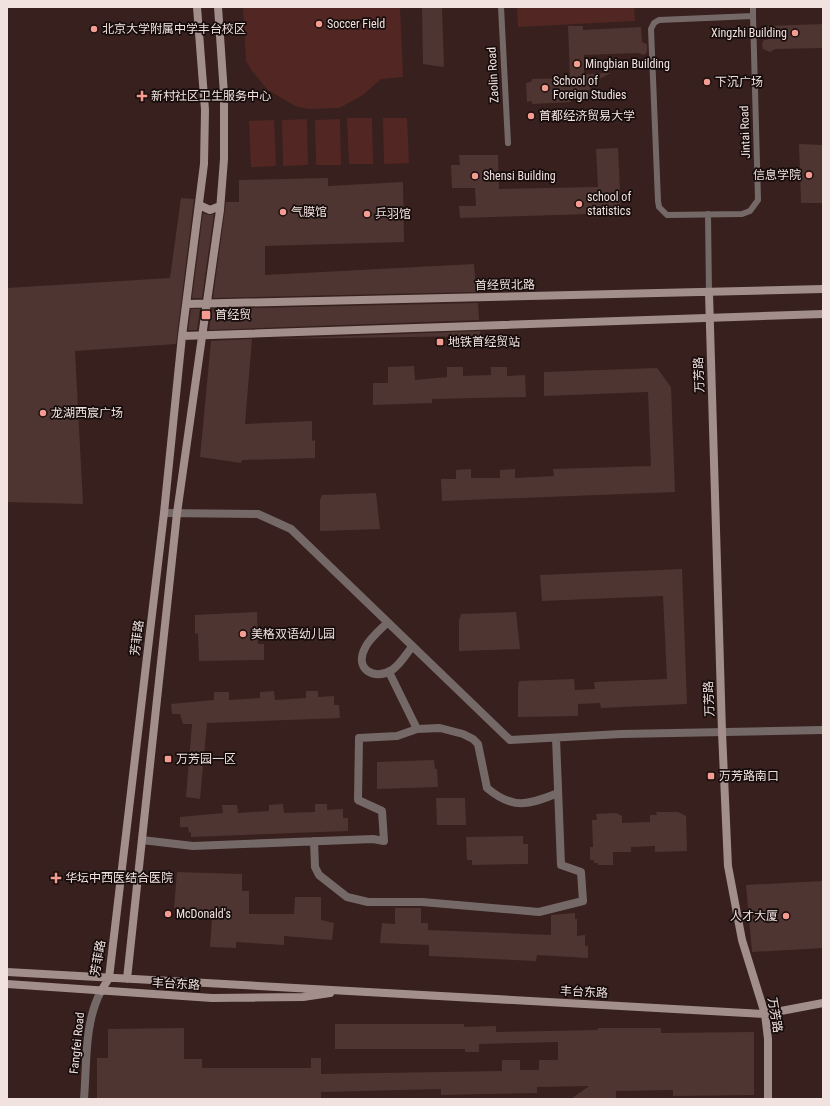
<svg xmlns="http://www.w3.org/2000/svg" width="830" height="1106" viewBox="0 0 830 1106" font-family="'Roboto Condensed','Noto Sans SC',sans-serif">
<style>
.green{fill:#522723}
.building{fill:#4e3532}
.lines{fill:none;stroke-linecap:round;stroke-linejoin:round}
.lane{stroke:#756967;stroke-width:6}
.street{stroke:#756967;stroke-width:8}
.secondary{stroke:#a28e8b;stroke-width:8}
.poi-dot{fill:#f59c92;stroke:#170d0c;stroke-width:1.5}
.labels{text-anchor:middle;dominant-baseline:central;stroke-width:3.5;stroke-linejoin:round;paint-order:stroke}
.poi-label{font-size:12px;fill:#f2e2df;stroke:#170d0c;text-anchor:start}
.street-label{font-size:12px;fill:#f2e2df;stroke:#170d0c}
</style>
<rect width="100%" height="100%" fill="#37201d"/>
<path class="green" d="M243 7H400L403 77 381 79 363 95 339 108 308 109 295 106 268 90 252 71 246 61Z
M517 7H634L635 21 518 27Z
M347 118H372L373 164H349Z
M383 118H407L409 163 384 164Z
M307 119 308 165 283 166 282 120Z
M340 119 341 165H316L315 120Z
M274 120 276 166 251 167 249 121Z"/>
<path class="building" d="M422 7H442L444 67 423 64Z
M823 24V48L775 49 770 52 763 49 762 44 764 40H768L767 26Z
M568 26H583V30L641 27 642 42 647 44V52L644 55 638 53 584 55V74L611 73 589 84 590 90 571 91V102L532 104V101L527 102 526 83 531 82 532 79 570 78Z
M799 144 823 145V203H801Z
M618 148 621 213 460 218 459 206H476L475 188H452L451 165H460L459 155H498L499 189 598 187 596 149Z
M328 178V186L403 182 404 242 265 246V275L474 264 476 292 213 298 226 202H239V180Z
M181 198 194 199 176 344 75 351 83 504 7 502V288L170 278Z
M203 213 210 215 214 214 202 298H192Z
M478 303 479 320 209 330 212 309Z
M191 309H200L197 330H188Z
M480 331 481 336 268 339Z
M252 339 245 424 312 421V441L315 440V458L242 460 241 463 200 457 211 341H207Z
M414 366 415 380 447 377V367H463V376L491 375V367H507V376L525 375 526 397 432 399V403L373 405V383H388V367Z
M657 368 671 387 675 492 442 501 441 479H456V470L471 469V478H500V470L515 469V478L554 476 553 469 651 466 648 392 544 396V372Z
M376 493 380 529 320 531V500L322 495Z
M682 569 687 704 601 708 600 703 578 704V716L518 717V687L519 681 574 679 575 690 595 689 594 682 667 679 663 596 542 601 540 575Z
M257 612 258 644H264V660L199 661 198 633 195 634V615Z
M516 612 520 649 459 651V620L461 614Z
M274 691 275 700 306 698V691H318V697L334 696V705H339L340 718 207 723 200 799 186 797 192 724H183L180 714H172L171 704 214 700V692H229V700L260 698V692Z
M434 760 435 769H437L438 787 377 789V762Z
M436 798H465L466 825H437Z
M283 804 284 813 315 812V804H327V810L343 809V818H348V831L191 837V832L189 833 188 827H180V817L223 813 222 805H237L238 813 269 811V805Z
M656 812H678L686 816 687 851 655 852V846L631 847V852H613V865H598V863H594V860H590V847H593L592 820H597L596 814 616 813 622 816V823L650 822V815H657Z
M523 836V844H528V864L472 865V860H467L466 837Z
M177 872 242 874V891H249V914H294L295 897H321V920L334 923 332 940 284 936V945L236 942V948L210 947 212 918 189 910 174 908Z
M823 881V948L752 952 746 885Z
M395 908H421V923H428V930L551 935V915L575 913V919H577V936L585 935V946H588V958L537 955 536 961 429 956V945L380 943 382 923 395 924Z
M335 1024H464V1027L496 1026V1032L598 1030V1028H661V1033L754 1032V1095L673 1096V1090L616 1091V1099H571L589 1086 537 1087V1093L441 1095V1089L321 1092V1099H97V1058H108V1029L184 1028V1059H202V1068H311V1058H321V1074L502 1071V1060H520V1070H539V1060H558V1042L479 1044V1052H465V1049H335Z"/>
<g class="lines">
<path class="lane" d="M501 7 508 143
M753 7V16L758 200 750 211 742 214 667 215 659 207 658 201 651 29 654 23 659 20 753 16
M708 214 709 293"/>
<path class="street" d="M164 513 258 514 291 529 510 740 621 734 823 730
M387 623C380 630 369 639 365 648 354 669 374 681 392 670 400 665 406 654 412 647
M389 672 417 729
M142 840 193 846 373 839 384 841 382 811 358 800 359 738 397 736 417 729 440 728 463 734 473 739 478 744 487 788C513 810 528 805 558 793
M314 841 315 867 319 875 347 897 368 902H422L539 912 583 901 581 872 561 865 556 738
M84 1099C87 1063 84 1023 101 991"/>
<path class="secondary" d="M199 205 210 210 220 206
M709 293 722 732 728 866 742 940 765 1014 768 1039V1099
M187 304 823 289
M182 336 823 314
M7 972 765 1014 823 1003
M127 979 177 513 220 210 224 159V94L218 7
M7 984 212 998 303 997 330 993
M101 991 109 978 164 513 182 336 204 164 205 110 197 7"/>
</g>
<g class="poi-dot">
<circle cx="319" cy="24" r="4"/>
<circle cx="94" cy="29" r="4"/>
<circle cx="795" cy="33" r="4"/>
<circle cx="577" cy="64" r="4"/>
<circle cx="707" cy="82" r="4"/>
<circle cx="545" cy="88" r="4"/>
<path d="M140 90h4v4h4v4h-4v4h-4v-4h-4v-4h4z"/>
<circle cx="531" cy="116" r="4"/>
<circle cx="809" cy="175" r="4"/>
<circle cx="475" cy="176" r="4"/>
<circle cx="579" cy="204" r="4"/>
<circle cx="283" cy="212" r="4"/>
<circle cx="367" cy="214" r="4"/>
<rect x="201" y="310" width="10" height="10" rx="2"/>
<rect x="436" y="338" width="8" height="8" rx="2"/>
<circle cx="43" cy="413" r="4"/>
<circle cx="243" cy="634" r="4"/>
<rect x="164" y="755" width="8" height="8" rx="2"/>
<rect x="707" y="772" width="8" height="8" rx="2"/>
<path d="M54 872h4v4h4v4h-4v4h-4v-4h-4v-4h4z"/>
<circle cx="168" cy="914" r="4"/>
<circle cx="786" cy="916" r="4"/>
</g>
<g class="labels">
<g class="poi-label">
<text x="327" y="24">Soccer Field</text>
<text x="102" y="29">北京大学附属中学丰台校区</text>
<text x="787" y="33" text-anchor="end">Xingzhi Building</text>
<text x="585" y="64">Mingbian Building</text>
<text x="553" y="81">School of<tspan x="553" dy="14">Foreign Studies</tspan></text>
<text x="715" y="82">下沉广场</text>
<text x="151" y="96">新村社区卫生服务中心</text>
<text x="539" y="116">首都经济贸易大学</text>
<text x="801" y="175" text-anchor="end">信息学院</text>
<text x="483" y="176">Shensi Building</text>
<text x="587" y="197">school of<tspan x="587" dy="14">statistics</tspan></text>
<text x="291" y="212">气膜馆</text>
<text x="375" y="214">乒羽馆</text>
<text x="215" y="315">首经贸</text>
<text x="448" y="342">地铁首经贸站</text>
<text x="51" y="413">龙湖西宸广场</text>
<text x="251" y="634">美格双语幼儿园</text>
<text x="176" y="759">万芳园一区</text>
<text x="719" y="776">万芳路南口</text>
<text x="65" y="878">华坛中西医结合医院</text>
<text x="176" y="914">McDonald's</text>
<text x="778" y="916" text-anchor="end">人才大厦</text>
</g>
<g class="street-label">
<text transform="translate(493 75) rotate(-93)">Zaolin Road</text>
<text transform="translate(745 132) rotate(-92)">Jintai Road</text>
<text transform="translate(505 285) rotate(-1)">首经贸北路</text>
<text transform="translate(699 375) rotate(-92)">万芳路</text>
<text transform="translate(137 638) rotate(-83)">芳菲路</text>
<text transform="translate(709 699) rotate(-92)">万芳路</text>
<text transform="translate(98 958) rotate(-80)">芳菲路</text>
<text transform="translate(176 984) rotate(3)">丰台东路</text>
<text transform="translate(584 992) rotate(3)">丰台东路</text>
<text transform="translate(775 1015) rotate(80)">万芳路</text>
<text transform="translate(77 1043) rotate(-84)">Fangfei Road</text>
</g>
</g>
<rect width="830" height="1106" fill="none" stroke="#f2e2df" stroke-width="16"/>
</svg>
